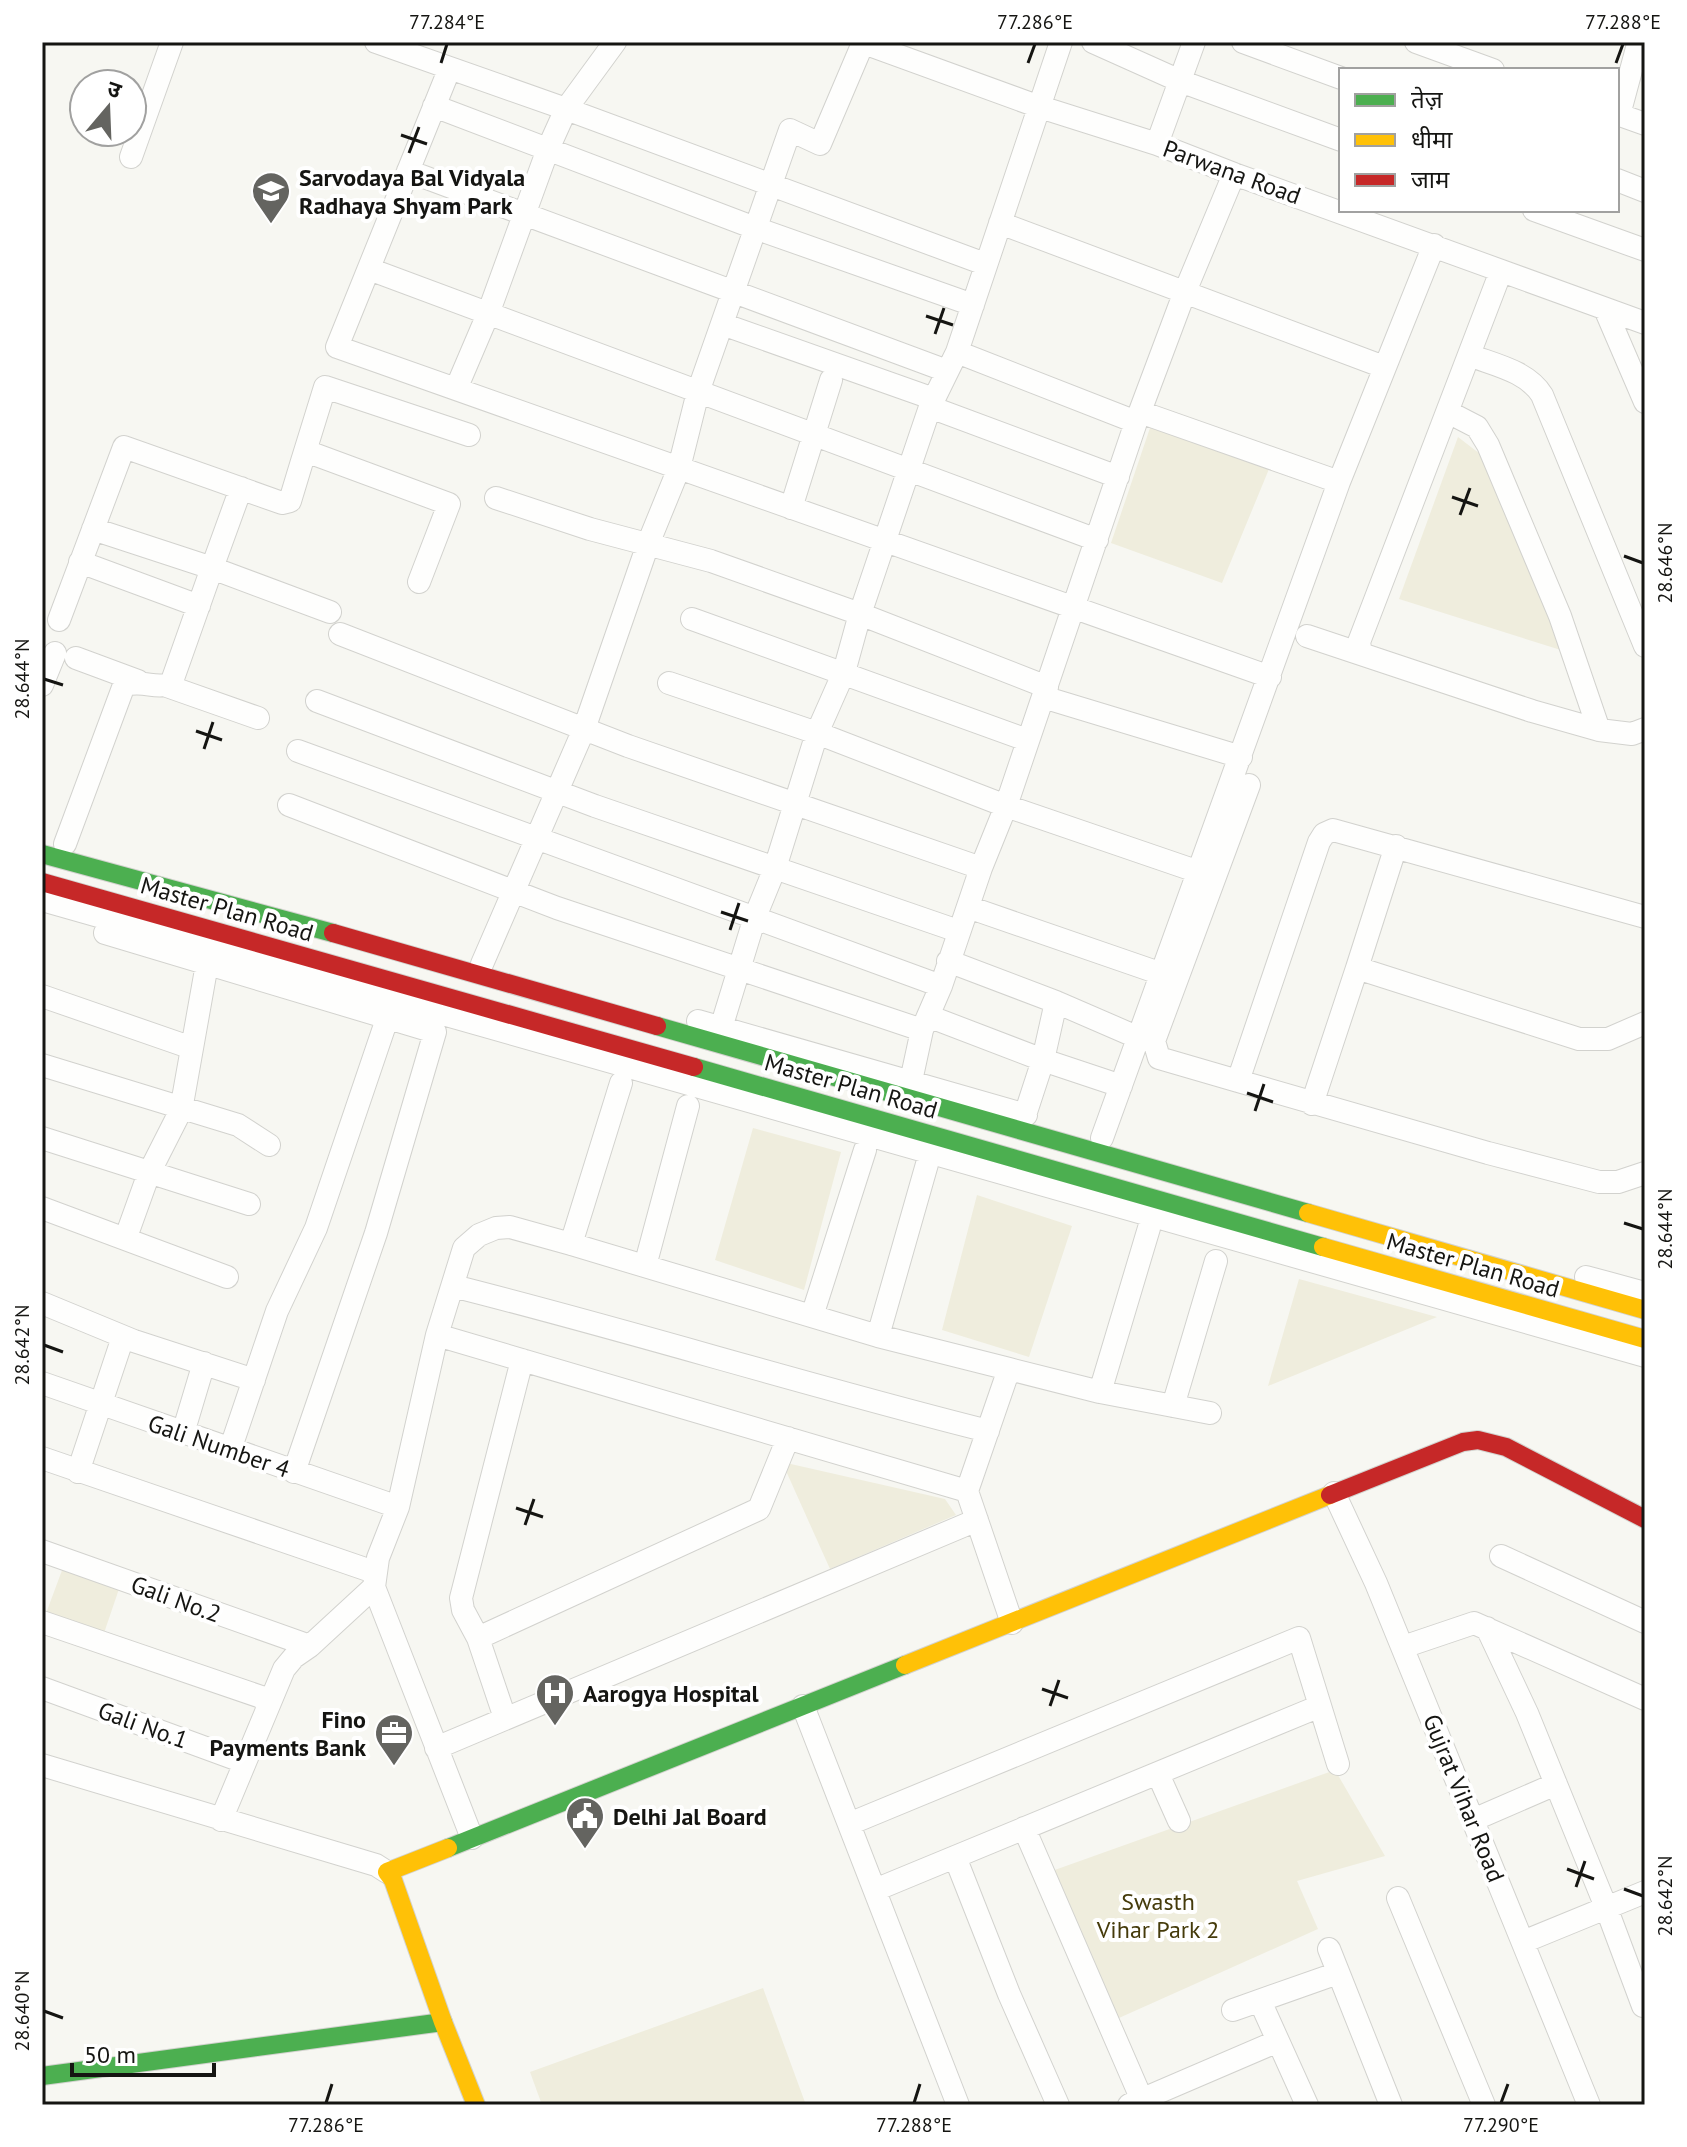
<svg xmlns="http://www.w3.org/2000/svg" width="1687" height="2147" viewBox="0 0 1687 2147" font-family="'PT Sans','Noto Sans Devanagari',sans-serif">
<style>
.green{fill:#efeddd}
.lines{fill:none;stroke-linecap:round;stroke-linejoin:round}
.street-casing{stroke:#d2d2ce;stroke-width:24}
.fast-casing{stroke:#d2d2ce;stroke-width:20}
.slow-casing{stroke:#d2d2ce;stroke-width:20}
.jam-casing{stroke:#d2d2ce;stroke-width:20}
.street{stroke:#fefefd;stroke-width:22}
.fast{stroke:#4caf50;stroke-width:18}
.slow{stroke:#ffc107;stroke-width:18}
.jam{stroke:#c62828;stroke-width:18}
.ticks{fill:none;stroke:#151512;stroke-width:3}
.labels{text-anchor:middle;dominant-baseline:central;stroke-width:8;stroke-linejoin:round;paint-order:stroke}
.street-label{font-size:24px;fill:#151512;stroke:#fff}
.poi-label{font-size:24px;font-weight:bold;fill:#151512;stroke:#fff;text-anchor:start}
.park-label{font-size:24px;fill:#453b0b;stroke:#fff}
.neatline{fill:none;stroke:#151512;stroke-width:3}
.ticks-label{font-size:20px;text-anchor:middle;fill:#151512}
</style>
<rect width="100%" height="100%" fill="#f7f7f2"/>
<path class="green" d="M1151 425 1269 469 1222 583 1111 543Z
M1458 437 1484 457 1564 651 1399 599Z
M753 1128 841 1152 804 1290 715 1260Z
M977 1195 1072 1226 1029 1357 942 1330Z
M1299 1279 1437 1317 1268 1386Z
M782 1462 945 1499 956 1515 830 1569Z
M64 1565 120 1586 103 1636 45 1616Z
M1335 1770 1385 1856 1297 1881 1318 1929 1110 2022 1035 1877Z
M763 1988 806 2105H542L530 2072Z"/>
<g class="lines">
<defs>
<path id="street" d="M376 42 566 109 985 264
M861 42 1037 106 1157 144 1234 174 1645 323
M1093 42 1180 81 1341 140
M1243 42 1341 78
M1416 42 1493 70
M449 70 337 347 1270 677
M434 106 755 228 973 305
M1617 114 1645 124
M1619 115 1637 48
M1157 144 1194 42
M131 157 172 42
M408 171 947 371
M1617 180 1645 191
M1534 210 1645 250
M1000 223 1384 367
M369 269 1097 540
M1501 271 1359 642 1361 654 1532 711 1599 730 1632 734 1645 729
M1605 309 1645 402
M722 324 934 399
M957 352 1136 422
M1469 355C1495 365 1527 371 1542 395L1645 646
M456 389 488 314 548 149 566 109 615 42
M930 407 1118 477
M1140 412 1339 482
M1448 412 1477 427 1488 445 1560 616 1599 730
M303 458 325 387 469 435
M241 488 212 568 330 612
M496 498 590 529 711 561 860 614 1047 687
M791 508 831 380
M80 562 199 606
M692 619 1027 740
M59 620 124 447 282 503 290 501 303 458 311 453 449 504 419 582
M340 634 628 746 981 868
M1307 636 1361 654
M76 658 138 681
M669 683 817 733 1006 806 1199 872
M42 685 55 653
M167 686 258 718
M1043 697 1241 757
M317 701 595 806 958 931
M298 751 941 986
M289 805 557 908 922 1030
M65 844 124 685C145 680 154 689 171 684L212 568 93 529
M42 900 1645 1356
M968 907 1162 974
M1645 917 1333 830 1324 834 1319 842 1238 1081 1488 1153 1599 1182H1618L1645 1173
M105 933 435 1032 376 1233 294 1472
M948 961 1056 1002 1139 1038
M482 964 584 729 648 544 679 468 698 392 790 130 820 144 863 43
M1357 968 1396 846
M42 996 192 1048
M928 1016 1043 1060 1121 1086
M698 1021 1026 1115
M721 1028 755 917 775 868 817 733 844 672 860 614 909 469 930 407 957 352 1061 42
M42 1065 238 1125 269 1145
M911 1081 922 1030 941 986 981 868 1006 806 1136 422 1184 294 1234 174
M1238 1081 1159 1058 1154 1041 1249 785
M1312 1104 1357 968 1579 1039H1608L1645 1023
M1025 1115 1043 1060 1056 1002
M42 1138 249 1204
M1102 1138 1339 482 1434 245
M42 1208 227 1277
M126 1237 149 1173 181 1110 207 964
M571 1244 621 1083
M645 1266 688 1106
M1586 1277 1645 1293
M453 1286C632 1331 808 1386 988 1431
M42 1303 134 1341 254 1380
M812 1316 865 1150
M437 1335 967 1491
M878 1336 927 1164
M1009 1369 1100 1392 1210 1413
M42 1383 398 1507
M1100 1392 1149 1228
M1173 1406 1216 1261
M183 1433 204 1363
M230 1450 277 1311 316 1228 387 1019
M42 1458 374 1572
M78 1472 123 1337
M1334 1493 1376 1583 1589 2105
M42 1551 310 1646
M1501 1556 1645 1622
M374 1587 472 1838
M42 1622 270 1700
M1487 1628 1527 1713 1606 1907 1643 2006
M478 1638 759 1509 788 1438
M1403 1647 1474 1623 1645 1699
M42 1688 244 1762
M803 1706 958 2105
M505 1718 478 1638 463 1610 461 1598 522 1360
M436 1748 977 1520
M42 1765 376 1865 387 1872
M1158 1774 1179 1821
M221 1820 284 1669 294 1657 310 1646 374 1587 378 1558 398 1507 437 1335 464 1248 479 1235 496 1228 510 1227 571 1244 878 1336 1009 1369 967 1491 1012 1623
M1473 1820 1556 1784
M849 1824 1299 1638 1338 1764
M1024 1828 1142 2100
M955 1857 1009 1994 1058 2105
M875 1890 1320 1706
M1398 1898 1484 2105
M1523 1942 1645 1892
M1329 1949 1391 2105
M1260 2001 1307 2105
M1233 2010 1338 1973
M1129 2105 1278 2041"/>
<path id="fast" d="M42 854 333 933
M657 1026 1308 1213
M694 1067 1323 1247
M448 1848 905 1665
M42 2076 443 2022"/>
<path id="slow" d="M1308 1213 1645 1310
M1323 1247 1645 1339
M905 1665 1330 1495
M448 1848 387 1872 393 1880 443 2022 476 2105"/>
<path id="jam" d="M42 882 694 1067
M333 933 657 1026
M1330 1495 1463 1442 1478 1440 1506 1447 1645 1519"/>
</defs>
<use href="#street" class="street-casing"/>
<use href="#fast" class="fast-casing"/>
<use href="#slow" class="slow-casing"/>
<use href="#jam" class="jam-casing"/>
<use href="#street" class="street"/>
<use href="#fast" class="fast"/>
<use href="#slow" class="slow"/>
<use href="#jam" class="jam"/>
</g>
<path class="ticks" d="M441 63 447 44M1028 63 1035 44M1616 63 1623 44M401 135 427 144M409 153 419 127M926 316 953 325M935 334 944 308M1452 497 1478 506M1460 515 1470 488M1624 556 1643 563M44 679 63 685M196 731 222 740M204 749 213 722M721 912 748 921M730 930 739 903M1247 1093 1273 1102M1255 1111 1264 1084M1624 1223 1643 1229M44 1345 63 1352M516 1508 543 1517M525 1525 534 1499M1042 1689 1068 1698M1050 1706 1059 1680M1567 1869 1594 1879M1576 1887 1585 1861M1624 1889 1643 1896M44 2011 63 2018M326 2103 332 2084M914 2103 920 2084M1501 2103 1508 2084"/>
<defs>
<symbol id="school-pin" viewBox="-11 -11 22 30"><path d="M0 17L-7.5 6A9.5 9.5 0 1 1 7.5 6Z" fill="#646460" stroke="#fff"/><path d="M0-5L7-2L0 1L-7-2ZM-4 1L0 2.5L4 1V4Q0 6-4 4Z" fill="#fff"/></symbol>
<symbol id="hospital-pin" viewBox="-11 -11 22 30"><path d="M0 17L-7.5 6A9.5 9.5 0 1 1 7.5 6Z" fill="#646460" stroke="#fff"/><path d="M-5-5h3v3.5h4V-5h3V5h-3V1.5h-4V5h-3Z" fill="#fff"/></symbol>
<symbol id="office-pin" viewBox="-11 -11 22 30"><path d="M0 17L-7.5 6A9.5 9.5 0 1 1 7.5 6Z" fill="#646460" stroke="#fff"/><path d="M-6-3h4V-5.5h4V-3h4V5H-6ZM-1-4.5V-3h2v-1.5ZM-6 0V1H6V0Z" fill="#fff"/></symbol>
<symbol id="civic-pin" viewBox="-11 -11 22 30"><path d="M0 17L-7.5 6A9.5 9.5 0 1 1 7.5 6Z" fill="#646460" stroke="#fff"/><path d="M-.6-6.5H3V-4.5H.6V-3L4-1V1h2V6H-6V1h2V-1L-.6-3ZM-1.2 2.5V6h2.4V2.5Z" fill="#fff"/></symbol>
</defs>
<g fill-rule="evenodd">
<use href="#school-pin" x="249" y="169" width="44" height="60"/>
<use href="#hospital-pin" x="533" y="1671" width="44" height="60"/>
<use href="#office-pin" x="372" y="1711" width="44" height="60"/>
<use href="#civic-pin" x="563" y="1794" width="44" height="60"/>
</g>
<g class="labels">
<g class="street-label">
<text transform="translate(1232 172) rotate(20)">Parwana Road</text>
<text transform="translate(227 909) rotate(16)">Master Plan Road</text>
<text transform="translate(851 1086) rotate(16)">Master Plan Road</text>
<text transform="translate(1473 1265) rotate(16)">Master Plan Road</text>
<text transform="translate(219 1446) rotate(19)">Gali Number 4</text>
<text transform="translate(176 1599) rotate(20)">Gali No.2</text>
<text transform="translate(143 1725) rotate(20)">Gali No.1</text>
<text transform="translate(1464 1798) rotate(68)">Gujrat Vihar Road</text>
</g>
<g class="poi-label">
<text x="299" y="177">Sarvodaya Bal Vidyala<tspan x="299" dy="28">Radhaya Shyam Park</tspan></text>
<text x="583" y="1693">Aarogya Hospital</text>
<text x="366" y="1719" text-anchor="end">Fino<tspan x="366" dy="28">Payments Bank</tspan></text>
<text x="613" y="1816">Delhi Jal Board</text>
</g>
<g class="park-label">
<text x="1158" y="1901">Swasth<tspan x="1158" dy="28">Vihar Park 2</tspan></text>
</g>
</g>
<rect width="1687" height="2147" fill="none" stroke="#ffffff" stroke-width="88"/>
<rect x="1339" y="68" width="280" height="144" fill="#ffffff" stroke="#a1a1a0" stroke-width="2"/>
<rect x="1355" y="94" width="40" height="12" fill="#4caf50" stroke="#a1a1a0" stroke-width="2"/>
<text x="1411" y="108" font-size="24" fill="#151512">तेज़</text>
<rect x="1355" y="134" width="40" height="12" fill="#ffc107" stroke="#a1a1a0" stroke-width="2"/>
<text x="1411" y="148" font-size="24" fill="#151512">धीमा</text>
<rect x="1355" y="174" width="40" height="12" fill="#c62828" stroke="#a1a1a0" stroke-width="2"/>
<text x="1411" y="188" font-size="24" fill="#151512">जाम</text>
<g transform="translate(108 108) rotate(19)"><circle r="38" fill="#ffffff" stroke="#a1a1a0" stroke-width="2"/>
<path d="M0-6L14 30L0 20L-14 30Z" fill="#646460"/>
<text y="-12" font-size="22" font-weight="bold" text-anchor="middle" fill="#151512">उ</text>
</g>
<path d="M72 2063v12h142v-12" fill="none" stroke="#151512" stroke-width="4"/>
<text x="84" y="2063" font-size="24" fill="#151512" stroke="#ffffff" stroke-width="6" paint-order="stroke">50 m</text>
<rect x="44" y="44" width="1599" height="2059" class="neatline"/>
<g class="ticks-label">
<text x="447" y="29">77.284°E</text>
<text x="1035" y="29">77.286°E</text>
<text x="1623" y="29">77.288°E</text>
<text transform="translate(1665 563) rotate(-90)" y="7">28.646°N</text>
<text transform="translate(22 679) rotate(-90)" y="7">28.644°N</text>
<text transform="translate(1665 1229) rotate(-90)" y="7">28.644°N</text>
<text transform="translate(22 1345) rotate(-90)" y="7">28.642°N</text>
<text transform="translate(1665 1896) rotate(-90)" y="7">28.642°N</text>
<text transform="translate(22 2011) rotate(-90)" y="7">28.640°N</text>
<text x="326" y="2132">77.286°E</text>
<text x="914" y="2132">77.288°E</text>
<text x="1501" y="2132">77.290°E</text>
</g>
</svg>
